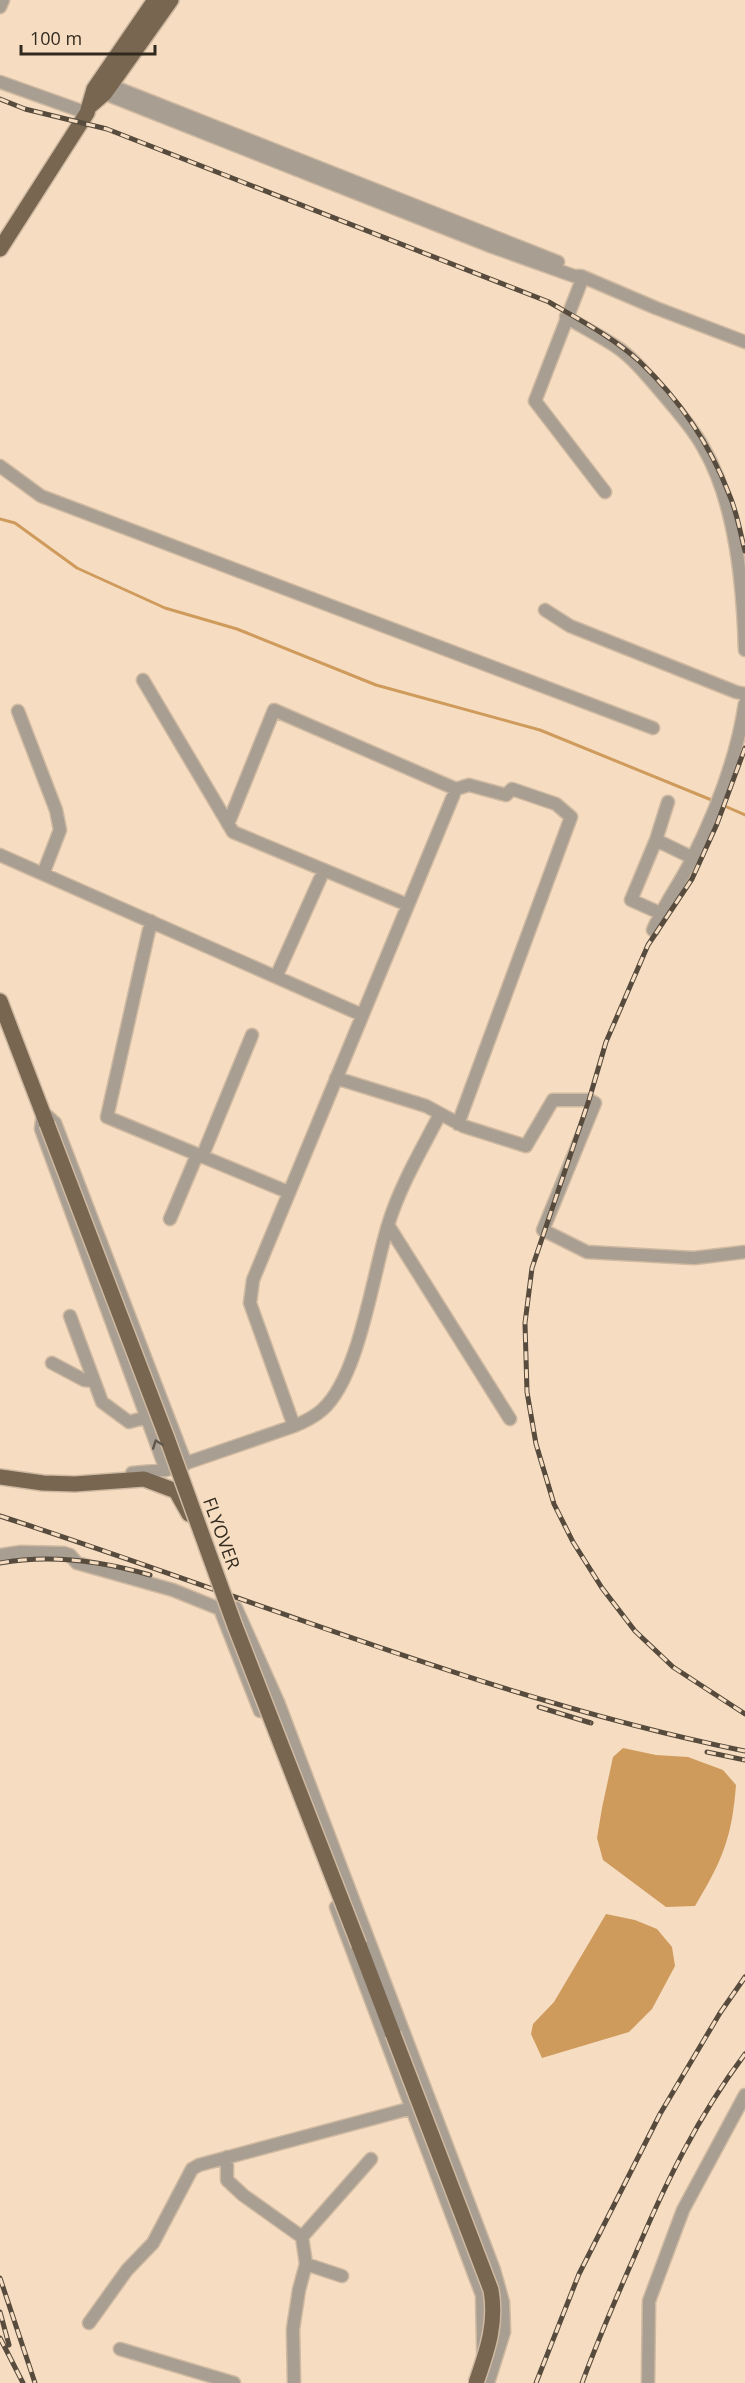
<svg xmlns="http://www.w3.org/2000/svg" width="745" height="2383" viewBox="0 0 745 2383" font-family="'Open Sans',sans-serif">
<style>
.water{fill:#cf9b5c}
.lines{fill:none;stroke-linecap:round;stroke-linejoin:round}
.stream{stroke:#cf9b5c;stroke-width:3}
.minor-casing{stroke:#cfb9a1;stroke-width:15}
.major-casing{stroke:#cfb9a1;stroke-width:18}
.minor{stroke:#a89e92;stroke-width:12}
.major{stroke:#786651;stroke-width:15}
.rail-casing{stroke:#574b3d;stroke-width:5}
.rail{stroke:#f6ddc1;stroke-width:3;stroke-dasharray:9;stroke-linecap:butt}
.major-bridge-casing{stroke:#cfb9a1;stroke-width:18;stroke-linecap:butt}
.major-bridge{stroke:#786651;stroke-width:15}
.oneway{stroke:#62584d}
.labels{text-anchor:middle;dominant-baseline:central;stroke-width:5;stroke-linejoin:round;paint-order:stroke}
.street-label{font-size:18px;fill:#332a1f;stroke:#f6ddc1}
</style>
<rect width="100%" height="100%" fill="#f6ddc1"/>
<path class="water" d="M623 1748 656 1755 688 1757 723 1770 736 1785C732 1838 722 1861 695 1906L666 1907 603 1860 597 1838 602 1808 613 1757Z
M606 1914 635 1920 657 1929 672 1947 675 1966 652 2009 629 2032 542 2058 531 2034 533 2024 554 2002Z"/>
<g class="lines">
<path class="stream" d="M0 519 15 523 77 568 165 608 237 629 376 685 540 730 714 801
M720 804 745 815"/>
<defs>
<path id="minor" d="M0 7 3 0
M0 82 87 113
M102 82 558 262
M98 91 490 246 574 276H581L656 308 745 342
M583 277 535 401 605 492
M566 317C584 328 604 338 621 350 636 361 649 378 662 393 676 410 692 427 703 447 736 503 743 586 745 650
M0 466 41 496 653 728
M545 610 570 626 736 692 745 694
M143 680 233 832 408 905
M18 711 56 810 60 830 43 874
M228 824 274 710 456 789 469 785 506 795 512 789 556 804 571 817 458 1124
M656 840 693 858
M0 855 362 1015
M660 913 631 900 656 840 668 802
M151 921 107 1117 288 1192
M653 930C664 904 681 882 693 857 717 809 737 756 745 703
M276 977 324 870
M336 1078 426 1106 463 1126 526 1146 553 1100H589L595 1103 543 1230 587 1252 694 1258 745 1252
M43 1113 41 1129 166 1470
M44 1113 55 1123 186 1464
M202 1157 252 1035
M170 1219 197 1155
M388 1225 510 1419
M70 1316 102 1402 129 1422 147 1417
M52 1363 84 1380 94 1381
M294 1426 250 1303 253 1280 456 789
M132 1473 166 1470 294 1426C304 1422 313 1418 322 1410 360 1377 373 1271 389 1222 401 1184 422 1149 440 1114
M0 1555 21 1552 64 1553 70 1555 77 1563 173 1590 220 1609
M260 1711 220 1609 223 1606 236 1608 278 1702 494 2270 503 2302 504 2332 488 2383
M336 1907 482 2295 484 2383
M227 2157V2180L243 2195 302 2237 306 2264 299 2290 293 2329 294 2383
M302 2237 371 2159
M306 2264 342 2276
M89 2323 127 2270 153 2243 192 2169 199 2165 412 2108
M120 2349 234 2383
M648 2383 649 2301 683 2210 745 2095"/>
<path id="major" d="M90 106 105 93 171 0
M0 249 87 113 94 89 155 0
M0 1001 47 1124
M0 1477 43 1483 75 1484 144 1479 176 1491 189 1514
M359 1945 393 2034"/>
</defs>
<use href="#minor" class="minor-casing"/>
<use href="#major" class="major-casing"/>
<use href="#minor" class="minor"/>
<use href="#major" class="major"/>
<defs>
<path id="rail" d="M0 99 25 109 107 129 549 302C580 320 614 338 640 362 679 399 710 445 729 494 737 512 740 532 745 551
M745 748 717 824 692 879 648 945 606 1042 589 1100 532 1268 525 1323 527 1392 536 1444 554 1504 573 1542 602 1588 635 1631 673 1667 745 1714
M0 1516C247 1596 490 1699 745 1751
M0 1563C50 1554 102 1561 150 1575
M539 1707 591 1723
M707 1752 745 1760
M0 2278 35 2383
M0 2312 9 2345
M0 2338 23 2383
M536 2383 579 2274 660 2114 720 2013 745 1977
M582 2383C598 2340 616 2298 635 2255 665 2184 698 2116 745 2054"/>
</defs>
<use href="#rail" class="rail-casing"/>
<use href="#rail" class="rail"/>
<defs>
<path id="major-bridge" d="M47 1124 167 1438 235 1626 359 1945
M393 2034 491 2290C497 2324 487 2351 476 2383"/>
</defs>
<use href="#major-bridge" class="major-bridge-casing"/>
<use href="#major-bridge" class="major-bridge"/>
</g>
<defs><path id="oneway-chevron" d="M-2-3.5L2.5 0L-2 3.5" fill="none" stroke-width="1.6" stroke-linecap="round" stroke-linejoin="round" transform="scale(1.5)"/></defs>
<use class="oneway" href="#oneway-chevron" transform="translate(157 1444) rotate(-110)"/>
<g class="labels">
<g class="street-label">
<text transform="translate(222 1533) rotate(70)">FLYOVER</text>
</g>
</g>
<path d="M21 45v9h134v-9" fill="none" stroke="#332a1f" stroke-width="3"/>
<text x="30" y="45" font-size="18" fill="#332a1f" stroke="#f6ddc1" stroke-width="4.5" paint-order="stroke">100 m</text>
</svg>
